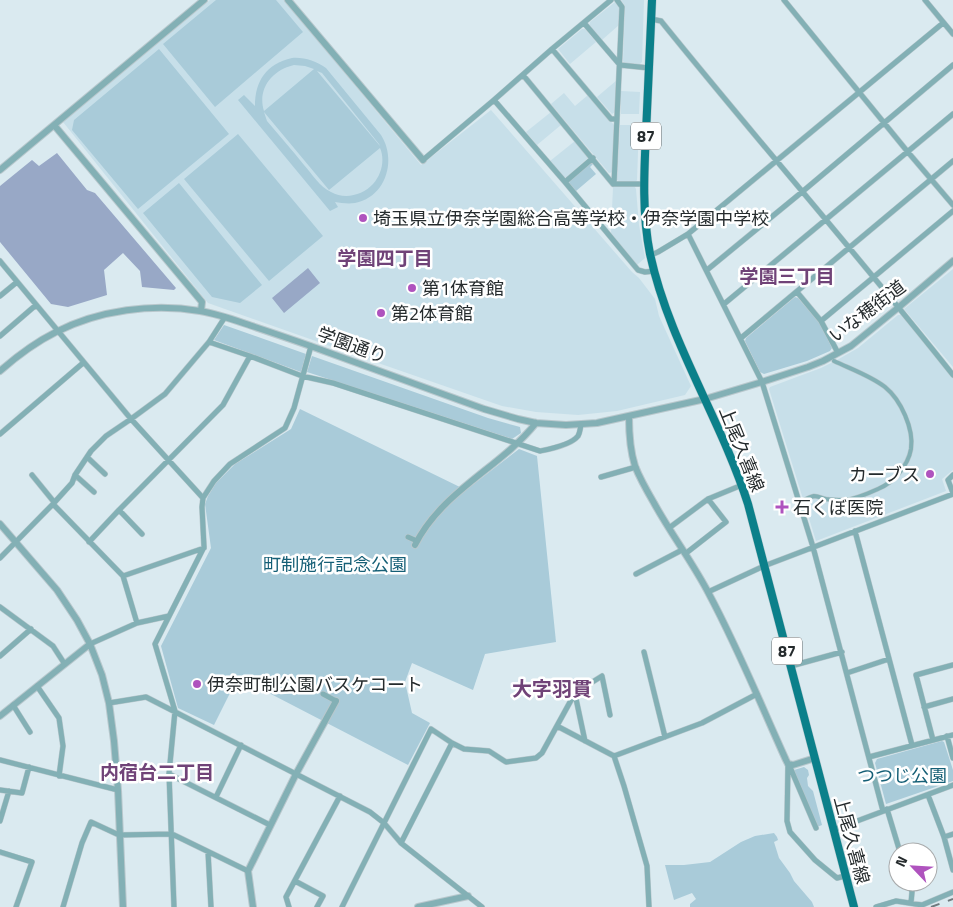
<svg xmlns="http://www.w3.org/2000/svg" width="953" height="907" viewBox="0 0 953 907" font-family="'Titillium Web','Noto Sans JP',sans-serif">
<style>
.built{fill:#c7dfe9}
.green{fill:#a9cbd9;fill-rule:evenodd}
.water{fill:#98a8c6}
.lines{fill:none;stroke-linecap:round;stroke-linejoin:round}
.pedestrian-casing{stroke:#b9c8cd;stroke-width:5}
.minor-casing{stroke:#b9c8cd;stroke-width:6}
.tertiary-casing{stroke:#b9c8cd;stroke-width:8}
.primary-casing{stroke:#b9c8cd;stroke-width:9}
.pedestrian{stroke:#83b0b5;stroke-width:4}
.minor{stroke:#83b0b5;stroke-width:5}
.tertiary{stroke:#83b0b5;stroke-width:6}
.primary{stroke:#0b808a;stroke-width:8}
.rail{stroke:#6f797d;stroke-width:2;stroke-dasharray:9 9;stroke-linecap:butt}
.poi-dot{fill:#af53be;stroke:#fff;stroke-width:2}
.labels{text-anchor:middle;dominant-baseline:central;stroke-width:5;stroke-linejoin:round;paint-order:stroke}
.shield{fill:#fff;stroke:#666b6c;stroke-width:1}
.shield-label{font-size:16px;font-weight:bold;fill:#252b2d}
.poi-label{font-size:18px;fill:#252b2d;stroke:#fff;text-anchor:start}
.street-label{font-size:18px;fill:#252b2d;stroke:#fff}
.park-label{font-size:18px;fill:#155f76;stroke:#fff}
.neighbourhood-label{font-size:19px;font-weight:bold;fill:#704378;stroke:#fff}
.quarter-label{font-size:20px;font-weight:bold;fill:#704378;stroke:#fff}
</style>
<rect width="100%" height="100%" fill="#daeaf0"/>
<path class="built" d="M210 0H284L421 165 491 110 632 272 639 278 655 299 659 316 691 386 685 395 617 411 578 415 536 412 502 406 381 364 208 303 63 122Z
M621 0H644L642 62 640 64H625L623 61 625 6Z
M615 2 620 8 619 25 602 40 589 26 590 22Z
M582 29H585L596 42 570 64 558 49Z
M617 80 615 112 612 114 597 97Z
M621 91 640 92 639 114H621Z
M564 93 575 106 588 95 614 125 613 172 609 173 551 104Z
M551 112 561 125 537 145 526 132Z
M620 125H639L637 180 635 183 620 182 617 180Z
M575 141 588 155V158L567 177H563L550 161Z
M613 187H635L636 189 639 225 645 258 637 265 611 233Z
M953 269V367L904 309Z
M898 315H901L953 378V470L942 479 946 491 816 541 769 389 770 387 821 368 837 360 858 348Z"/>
<path class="green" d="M216 0H276L303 32 215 107 163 44Z
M159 49 229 134 138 209 72 130 74 120Z
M292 58C304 57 316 61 326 68L381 135C397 160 386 197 355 203 348 204 341 203 335 202L338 207 330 211 238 100 244 95 255 106C255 81 266 64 292 58ZM294 65 305 66 314 69 264 111C257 89 272 70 294 65ZM317 71 322 73 379 144 380 146ZM264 112 329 190 380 148C385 159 382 174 373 184 363 195 345 200 331 192 320 187 312 174 304 165 292 150 279 135 267 121Z
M238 134 323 236 269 281 184 179Z
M591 163 593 164 590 167 596 174 576 191 569 183 570 180Z
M179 183 262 285 240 303 212 297 143 213Z
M795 297 798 298 820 323 832 348 830 351 807 361 764 374 760 372 745 341 746 338Z
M224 325 306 354 301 372 214 340Z
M312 356 488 418 520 427 521 433 512 439 307 372Z
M300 409 466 490 519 449 537 456 556 642 485 654 473 690 412 663 405 682 412 713 430 723 408 765 238 677 214 725 178 708 161 646 211 548 205 504 208 496 216 483 235 464 291 429Z
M942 741 944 742 953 770V781L886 804 875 763 877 759Z
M804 767 808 770 809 775 807 778 808 786 813 791 822 825 817 827 794 770Z
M774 833 777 837 778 840 774 842 779 858 790 873 794 881 812 902 814 907H690V904L696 899 692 893 674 900 665 865H684L710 862 741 842 755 836Z"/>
<path class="water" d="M57 153 87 190 95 193 176 288 174 290 142 287 140 271 123 253 104 270 107 295 68 307 51 304 0 242V186L32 160 39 166Z
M308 268 320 283 284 313 272 298Z"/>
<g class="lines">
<defs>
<path id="pedestrian" d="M800 502C804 500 810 497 814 496 818 496 822 498 826 499 832 500 838 500 845 500 856 499 867 494 878 489 893 483 908 466 911 449 914 429 901 400 885 387 871 376 851 369 834 361"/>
<path id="minor" d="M784 0 907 151 953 205
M925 0 953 34
M651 19 661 21C757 140 858 255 953 375
M584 23 620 65 649 68
M552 49 611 119H617
M523 75 613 184
M494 100 565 182 638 270 645 272 655 271
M423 160 494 100 552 49 611 0
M565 182 593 158
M614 184 622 7 617 0
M614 184H644
M688 234 762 382 813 547 883 811
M651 255 658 252 688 234 943 23
M0 261 131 419 203 498
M707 270 802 192 953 65
M797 292 821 321 838 353
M0 296 17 282
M724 304 953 114
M821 321 953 211
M0 336 36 305
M741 338 953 161
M209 342 250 356 302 376 333 383 540 451C550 449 571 445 578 436 580 433 580 429 581 425
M0 434 83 363
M87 457 105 474
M32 475 54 502
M75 475 94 492
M953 475 948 480 953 493
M601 477 636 467
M708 499 742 485
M53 504 123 576 137 623
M119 510 142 534
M669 528 708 499 726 522 685 554
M855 531 912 745
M408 537 417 541
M89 542 119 510 223 405 250 356
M0 558 53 504 72 483 75 475 91 451 106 436 131 419 165 394 209 342 225 317
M636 574 682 550
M123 576 204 548
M708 592 764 566 953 494
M0 607 53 646 64 663
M90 644 137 623 169 616
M644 652 665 737
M0 656 31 629
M791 666 842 652
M847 673 889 659
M37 686 59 718 63 746 59 776
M323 694 336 701
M575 694 585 741
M109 703 146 697 370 812 384 823 401 843 482 907
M13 705 30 732
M924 707 953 699
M557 726 614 756 624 786 647 866 649 907
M947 736 953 758
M933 740 916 675 953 665
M452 743 464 749 489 751 506 762 536 758 542 753 575 693 602 676 610 715
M614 756 702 723 757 694
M869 757 953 735
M0 760 118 790
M788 764 787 821 790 832 815 860 837 878 845 876
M790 767 816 828
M169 774 270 825
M0 790 22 793 29 767
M928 795 944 837 953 870
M216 797 241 745
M887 809 900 852
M0 821 9 791
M833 830 953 785
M944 837 953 834
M0 852 32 862 16 907
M208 852 211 907
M295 881 323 896 317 907
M909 882 912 892 911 903
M63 907 82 843 91 822 119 835 172 834 248 871
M174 907 169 774 175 711 155 644 204 547 202 507 203 498 214 481 230 464 285 428 294 408 311 346
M289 907 286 897 340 796
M342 907 431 729 452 743 401 843
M876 907 896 901 922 905 953 892"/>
<path id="tertiary" d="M288 0 423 160
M54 125 202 302 201 311
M0 170 204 0
M0 371C17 356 36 342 56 332 99 310 153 303 200 311 219 314 237 321 255 327 279 335 303 343 327 352 379 371 431 390 484 409L518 419 536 423 566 425 597 423 705 399 762 382 808 367 823 361 851 346 899 307 953 261
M629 417C629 433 630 450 635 466 640 479 647 491 654 503 671 534 693 563 709 594 738 648 761 705 786 760L788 764 793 765 815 758
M0 524 57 590 77 620 90 644 102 675 109 703 114 741 118 790 123 907
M415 545C442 491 500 468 536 423
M0 716 90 644
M253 907 248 871 296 774 336 701
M418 907 468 896"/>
<path id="primary" d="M652 0C650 44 648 88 646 133 644 173 642 214 650 254 669 342 721 419 748 504L854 907"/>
</defs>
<use href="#pedestrian" class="pedestrian-casing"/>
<use href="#minor" class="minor-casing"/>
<use href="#tertiary" class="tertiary-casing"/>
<use href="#primary" class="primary-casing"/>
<use href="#pedestrian" class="pedestrian"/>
<use href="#minor" class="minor"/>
<use href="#tertiary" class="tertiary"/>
<use href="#primary" class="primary"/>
<path class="rail" d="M931 907 953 899"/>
</g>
<g class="poi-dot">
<circle cx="363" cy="218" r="5"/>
<circle cx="412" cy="288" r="5"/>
<circle cx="381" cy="313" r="5"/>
<circle cx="930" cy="474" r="5"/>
<path d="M779.5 499.5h5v5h5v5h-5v5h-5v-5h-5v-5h5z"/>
<circle cx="197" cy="684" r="5"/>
</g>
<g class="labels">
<g class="shield">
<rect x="631" y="122.5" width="30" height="27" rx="4"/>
<rect x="772" y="637.5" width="30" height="27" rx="4"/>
</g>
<g class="shield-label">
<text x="646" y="136">87</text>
<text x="787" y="651">87</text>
</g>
<g class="poi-label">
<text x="373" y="218">埼玉県立伊奈学園総合高等学校・伊奈学園中学校</text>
<text x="422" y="288">第1体育館</text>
<text x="391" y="313">第2体育館</text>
<text x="920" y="474" text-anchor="end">カーブス</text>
<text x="793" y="507">石くぼ医院</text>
<text x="207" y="684">伊奈町制公園バスケコート</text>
</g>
<g class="street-label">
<text transform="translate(867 311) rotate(-37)">いな穂街道</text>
<text transform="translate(352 345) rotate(20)">学園通り</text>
<text transform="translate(742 449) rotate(68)">上尾久喜線</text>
<text transform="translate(852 840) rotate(75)">上尾久喜線</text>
</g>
<g class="park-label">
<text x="335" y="564">町制施行記念公園</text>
<text x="902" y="775">つつじ公園</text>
</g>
<g class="neighbourhood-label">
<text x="385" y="257">学園四丁目</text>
<text x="787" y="275">学園三丁目</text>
<text x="157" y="771">内宿台二丁目</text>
</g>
<g class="quarter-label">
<text x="552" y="688">大字羽貫</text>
</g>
</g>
<g transform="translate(913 867) rotate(295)"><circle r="24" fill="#ffffff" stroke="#a8aaab"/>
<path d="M0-4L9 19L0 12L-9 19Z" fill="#af53be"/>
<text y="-8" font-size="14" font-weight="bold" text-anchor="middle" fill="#252b2d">N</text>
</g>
</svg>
